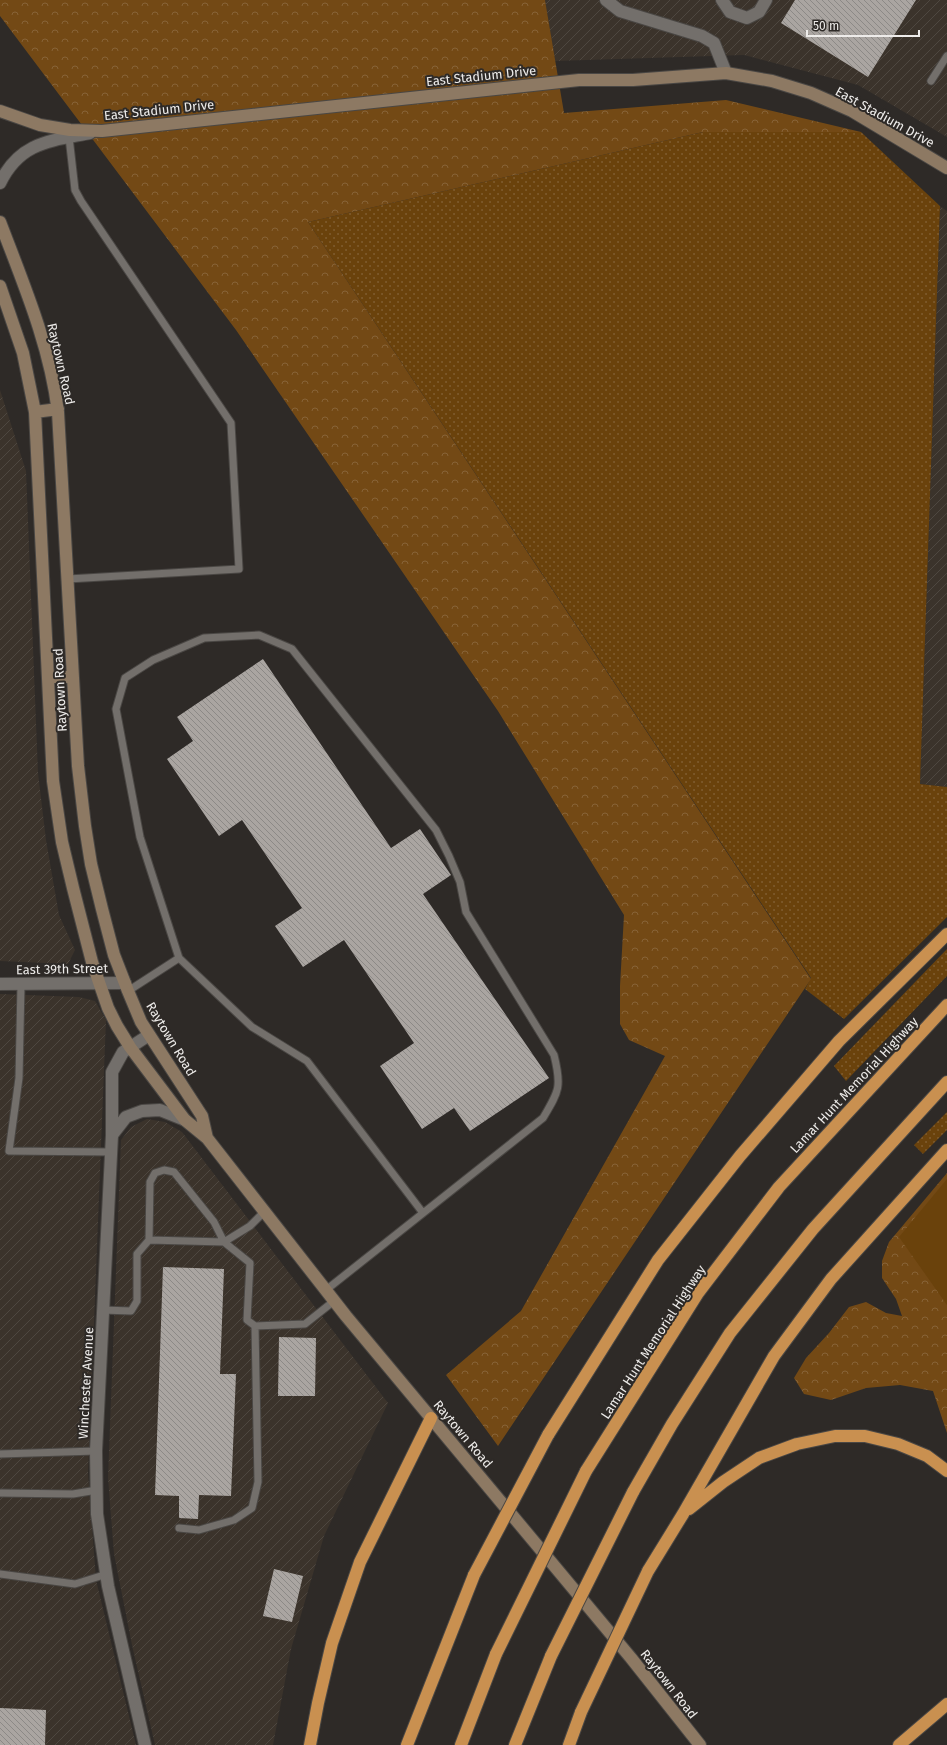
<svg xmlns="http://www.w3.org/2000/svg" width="947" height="1745" viewBox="0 0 947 1745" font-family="'Fira Sans',sans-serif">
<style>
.industrial{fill:url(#industrial-furrows)}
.grass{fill:url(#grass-dots)}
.forest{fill:url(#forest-crowns)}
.pitch{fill:#6a420c}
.building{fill:url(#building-back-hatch)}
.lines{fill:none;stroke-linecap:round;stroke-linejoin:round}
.service-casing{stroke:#4a4744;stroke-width:9}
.minor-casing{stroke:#4a4744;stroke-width:14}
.tertiary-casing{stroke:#4a4744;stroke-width:14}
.secondary-casing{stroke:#4a4744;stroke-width:14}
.motorway-casing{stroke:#4a4744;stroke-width:14}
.service{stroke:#736f6b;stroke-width:7}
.minor{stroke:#736f6b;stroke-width:12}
.tertiary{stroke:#736f6b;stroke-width:12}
.secondary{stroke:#8d7963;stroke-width:12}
.motorway{stroke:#c99050;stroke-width:12}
.motorway-bridge-casing{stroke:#4a4744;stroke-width:14;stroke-linecap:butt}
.motorway-bridge{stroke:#c99050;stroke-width:12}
.labels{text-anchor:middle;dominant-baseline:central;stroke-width:4;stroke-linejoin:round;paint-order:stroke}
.street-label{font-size:13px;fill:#eeecea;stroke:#2e2a27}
</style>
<defs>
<pattern id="industrial-furrows" width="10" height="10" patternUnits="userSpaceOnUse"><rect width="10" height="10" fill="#3b332b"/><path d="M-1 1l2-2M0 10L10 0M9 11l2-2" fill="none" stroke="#4e4740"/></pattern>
<pattern id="grass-dots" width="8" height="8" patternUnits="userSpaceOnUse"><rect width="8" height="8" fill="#6a420c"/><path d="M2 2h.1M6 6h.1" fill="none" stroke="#805d30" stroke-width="1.8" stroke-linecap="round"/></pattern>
<pattern id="forest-crowns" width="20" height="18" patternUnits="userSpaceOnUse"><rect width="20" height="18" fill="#734915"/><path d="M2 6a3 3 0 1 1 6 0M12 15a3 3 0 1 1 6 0" fill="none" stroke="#876337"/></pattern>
<pattern id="building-back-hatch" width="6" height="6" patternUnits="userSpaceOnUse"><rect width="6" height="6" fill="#aaa5a1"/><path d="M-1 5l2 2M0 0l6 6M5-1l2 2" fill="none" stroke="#8c8986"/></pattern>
</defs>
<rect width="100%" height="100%" fill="#2e2a27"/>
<path class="industrial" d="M545 0H947V137L858 85 744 55 555 61Z
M940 206 947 211V787L920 784Z
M0 390 26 471 38 773 46 840 59 915 75 950 68 964 0 961Z
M0 994 79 997 95 1001 106 1020 88 1473 96 1580 136 1745H0Z
M147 1119 165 1122 182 1132 388 1403 324 1536 291 1649 273 1745H155L132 1645 114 1554 108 1478 121 1140 131 1127Z"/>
<path class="grass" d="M703 132H861L940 206 920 784 947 787V917L844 1019 805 989 811 978 308 222Z
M947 949V976L846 1081 834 1066Z
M947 1112V1130L923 1154 914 1145Z"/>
<path class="forest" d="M0 0H545L564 113 726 100 861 132H703L308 222 811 979 498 1446 446 1375 521 1311 665 1056 629 1040 620 1024V986L624 915 498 711 236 330 0 16Z
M947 1173V1433L933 1391 900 1385 866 1388 831 1400 804 1394 794 1378 806 1358 829 1333 849 1307 866 1302 886 1313 902 1316 896 1299 882 1278V1261L889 1242Z"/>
<path class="pitch" d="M947 1179V1305L899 1237Z"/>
<path class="building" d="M795 0H916L868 77 781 23Z
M263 659 391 848 420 829 451 875 423 894 549 1078 470 1131 454 1108 422 1129 380 1066 414 1043 344 940 303 967 275 926 302 908 242 820 219 836 167 759 193 741 177 717Z
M163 1267 224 1269 220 1374H236L231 1496 199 1495 198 1519 179 1518V1496L155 1495Z
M279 1337 316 1338 315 1396H278Z
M274 1569 303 1576 292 1622 263 1616Z
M0 1708 46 1710 45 1745H0Z"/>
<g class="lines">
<defs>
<path id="service" d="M931 81 947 56
M68 579 239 569 231 423 81 201 75 190 69 137
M179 958 140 837 116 709 125 678 153 660 204 638 259 635 292 649 436 830 449 856 460 882 466 912 554 1055C562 1087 559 1091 543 1118L326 1290
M21 985 19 1078 9 1151 112 1152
M128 991 179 958 252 1027 307 1061 423 1213
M149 1240 150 1182 155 1173 164 1170 174 1172 214 1222 224 1242 250 1263 247 1320 255 1326 305 1324 334 1301
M103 1310 131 1311 137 1301V1254L149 1240 224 1242 250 1226 264 1212
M0 1454 96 1451
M0 1493 73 1494 97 1490
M179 1528 199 1530 234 1520 252 1508 258 1482 255 1326
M0 1574 75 1584 107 1574"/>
<path id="minor" d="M606 0 620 11 702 36 714 43 726 73
M722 0 730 12 747 18 759 12 766 0
M0 183C20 142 50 141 90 133
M0 984 125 983
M112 1135 126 1117 142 1111 160 1110 185 1120"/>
<path id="tertiary" d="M145 1745 108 1586 97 1514 96 1451 112 1135V1072L123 1052 149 1035"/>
<path id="secondary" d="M0 111 40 125 70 130 102 131 579 80H633L726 73 772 81 811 93 852 111 947 168
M0 222C24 285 50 346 58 412L78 766 85 826 91 864 102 909 114 955 128 991 141 1022 202 1116 207 1138
M0 286 23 353 35 412 53 781 62 842 73 888 92 962 108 1008 117 1026 130 1047 185 1120 207 1138 346 1316 631 1658 700 1745
M35 412 58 409
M48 677H73"/>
<path id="motorway" d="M548 1435 658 1260 740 1156 839 1041 947 934
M586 1471 698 1293 779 1187 947 1005
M633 1492 672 1424 730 1333 813 1229 947 1082
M689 1509 723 1482 759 1458 797 1444 835 1436H865L898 1444 927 1456 947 1471
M648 1571 683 1514 774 1356 831 1279 947 1150
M310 1745 318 1703 332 1643 360 1562 431 1418
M407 1745 474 1575
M461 1745 496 1654
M515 1745 551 1656
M569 1745 581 1712
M899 1745 947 1704"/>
</defs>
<use href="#service" class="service-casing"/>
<use href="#minor" class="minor-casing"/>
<use href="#tertiary" class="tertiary-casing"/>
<use href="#secondary" class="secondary-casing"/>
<use href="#motorway" class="motorway-casing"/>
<use href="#service" class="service"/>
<use href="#minor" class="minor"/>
<use href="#tertiary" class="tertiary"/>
<use href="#secondary" class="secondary"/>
<use href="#motorway" class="motorway"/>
<defs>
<path id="motorway-bridge" d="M474 1575 548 1435
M496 1654 586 1471
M551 1656 633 1492
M581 1712 648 1571"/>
</defs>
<use href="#motorway-bridge" class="motorway-bridge-casing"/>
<use href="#motorway-bridge" class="motorway-bridge"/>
</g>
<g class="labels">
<g class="street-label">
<text transform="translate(481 76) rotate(-6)">East Stadium Drive</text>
<text transform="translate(159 110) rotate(-6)">East Stadium Drive</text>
<text transform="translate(885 117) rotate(29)">East Stadium Drive</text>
<text transform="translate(61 364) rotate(77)">Raytown Road</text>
<text transform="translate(60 690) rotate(-93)">Raytown Road</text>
<text transform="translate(62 969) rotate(-1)">East 39th Street</text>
<text transform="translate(171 1039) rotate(59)">Raytown Road</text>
<text transform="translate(854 1085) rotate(-47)">Lamar Hunt Memorial Highway</text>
<text transform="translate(653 1342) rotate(-57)">Lamar Hunt Memorial Highway</text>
<text transform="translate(86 1383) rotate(-87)">Winchester Avenue</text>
<text transform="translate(463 1434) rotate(50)">Raytown Road</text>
<text transform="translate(669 1684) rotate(52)">Raytown Road</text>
</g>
</g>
<path d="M807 30v6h112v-6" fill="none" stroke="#eeecea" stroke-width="2"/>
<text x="813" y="30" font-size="12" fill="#eeecea" stroke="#2e2a27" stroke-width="3" paint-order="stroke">50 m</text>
</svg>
